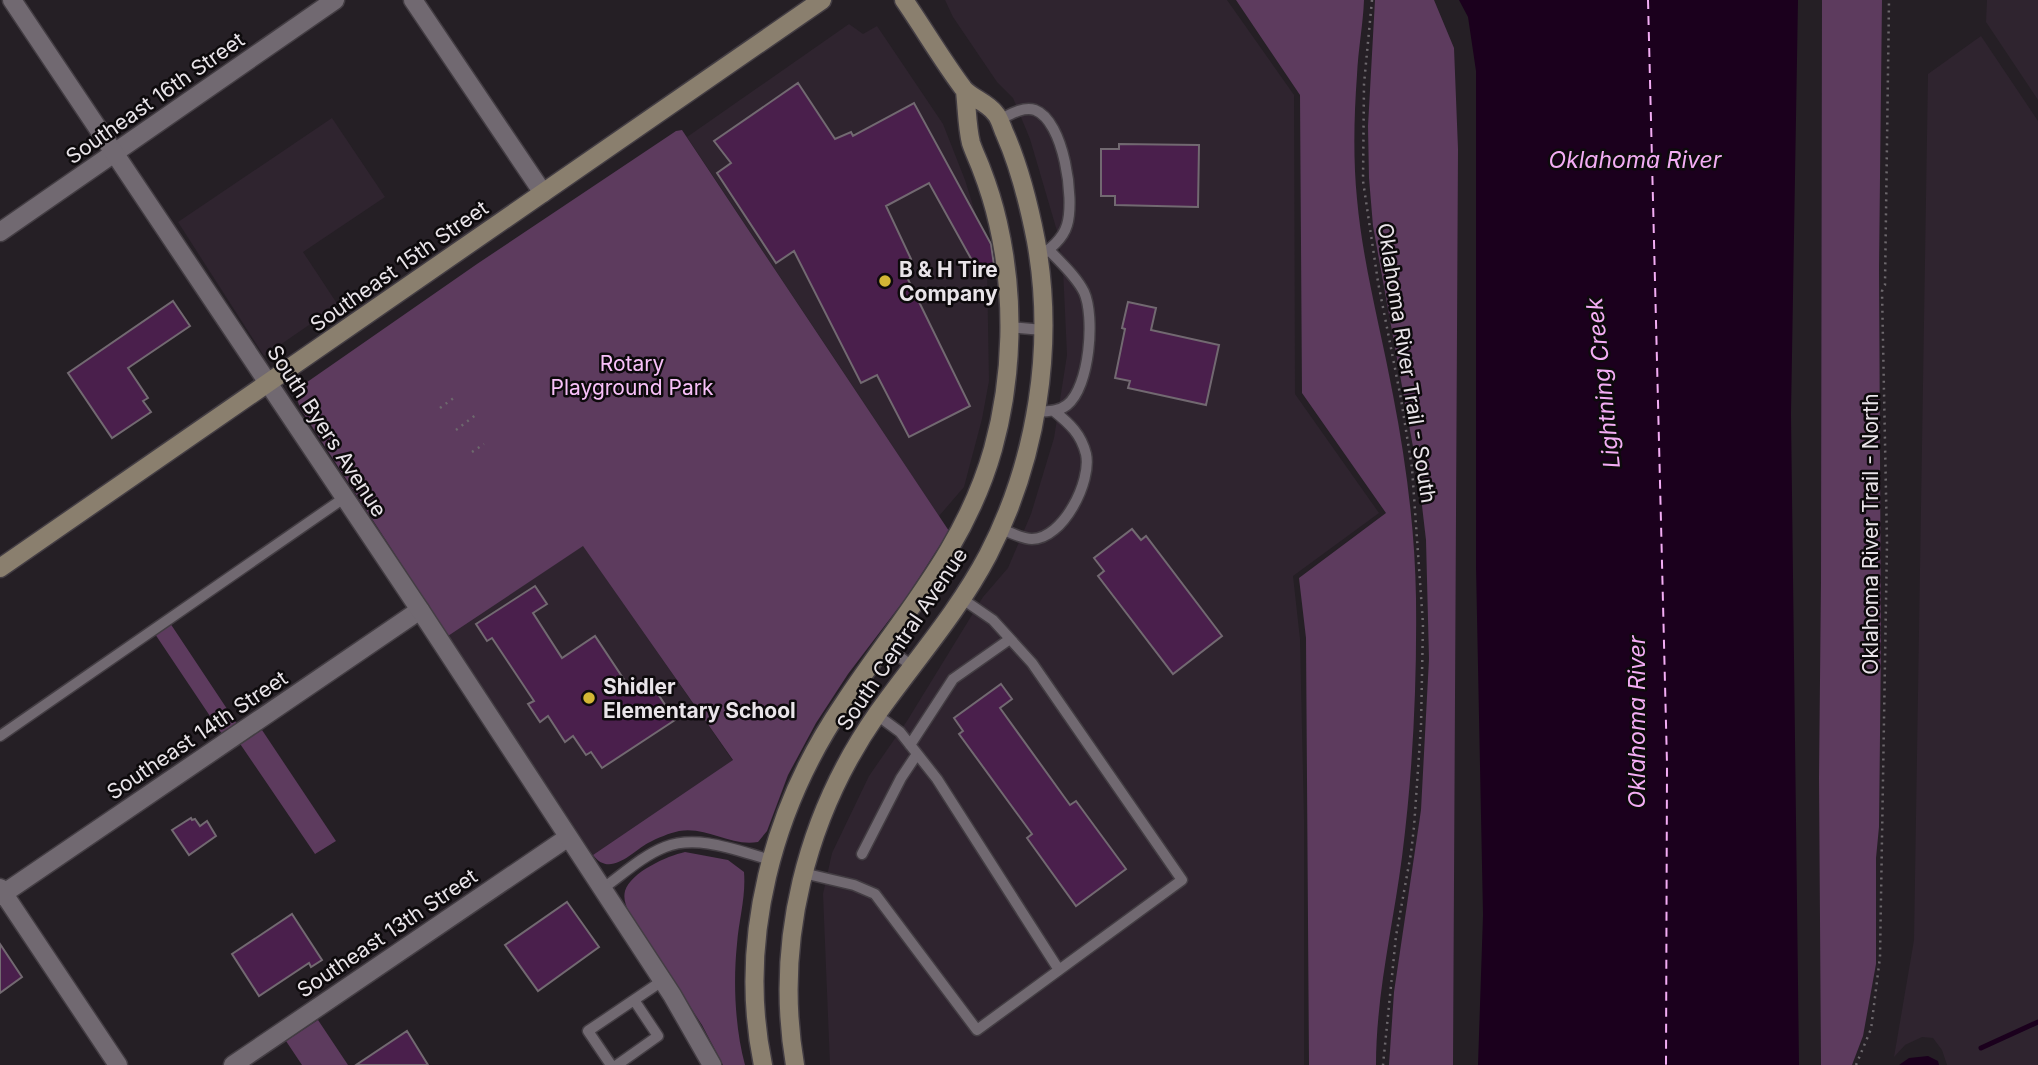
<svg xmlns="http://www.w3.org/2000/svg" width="2038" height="1065" viewBox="0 0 2038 1065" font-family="Inter,sans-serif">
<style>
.built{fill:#2f242f}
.green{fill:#5d3b5e}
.water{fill:#1b001d}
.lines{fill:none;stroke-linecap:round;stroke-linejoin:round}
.stream{stroke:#1b001d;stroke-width:5}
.ferry{stroke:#f3adf4;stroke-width:2;stroke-dasharray:9 7;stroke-linecap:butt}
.building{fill:#4a1f4c;stroke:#726971;stroke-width:2}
.service-casing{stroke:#433d43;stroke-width:13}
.minor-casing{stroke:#433d43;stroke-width:21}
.tertiary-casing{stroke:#433d43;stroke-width:21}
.secondary-casing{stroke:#433d43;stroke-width:21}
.path{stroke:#6d686d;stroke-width:2.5;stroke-dasharray:2 5;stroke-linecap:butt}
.service{stroke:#716971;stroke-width:10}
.minor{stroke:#716971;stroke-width:18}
.tertiary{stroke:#716971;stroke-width:18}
.secondary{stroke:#8a7f6e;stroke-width:18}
.poi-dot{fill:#d3b635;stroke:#0d0a0c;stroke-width:2.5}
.labels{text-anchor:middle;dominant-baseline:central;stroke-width:5;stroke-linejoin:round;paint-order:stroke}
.street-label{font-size:21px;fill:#e9e4e9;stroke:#0d0a0c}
.poi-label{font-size:21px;font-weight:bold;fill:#e9e4e9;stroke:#0d0a0c;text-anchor:start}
.park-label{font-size:21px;fill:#f8c0f9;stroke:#0d0a0c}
.water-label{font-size:23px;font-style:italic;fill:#f3adf4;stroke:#0d0a0c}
</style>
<rect width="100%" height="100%" fill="#251f25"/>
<path class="built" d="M945 0H1227L1294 95 1295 394 1379 513 1293 576 1300 639 1304 819V1065H830L823 894 832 853 869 776 907 721 983 597 1008 568 1031 514 1054 438 1067 355 1063 269 1057 231 1030 139 1013 98 997 82 953 17Z
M1987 0H2038V100L1986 22Z
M849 24 863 34 877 26 943 124 965 180 981 231 987 266 989 381 982 419 964 487 939 516 687 137Z
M1981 36 2038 121V1065H1947L1942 1050 1933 1038 1922 1037 1905 1045 1894 1057 1914 940 1928 74Z
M332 118 385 197 303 252 338 305 264 356 178 222Z
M583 545 733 761 593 855 448 636Z"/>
<path class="green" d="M1236 0H1364C1363 25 1358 50 1357 75 1354 116 1353 158 1357 199 1363 265 1381 330 1393 395 1406 462 1415 530 1416 598 1417 685 1413 771 1402 857 1393 926 1376 995 1376 1065H1309L1306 638 1299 578 1386 513 1302 393 1300 95Z
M1375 0H1434L1454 48 1458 149 1453 1065H1389L1394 992 1421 810 1429 659 1426 540 1419 480 1373 226 1369 178 1368 126Z
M1822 0H1882L1879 268 1881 644 1879 827 1876 858V964L1863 1036 1852 1065H1821L1819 778 1821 582Z
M682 130 949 531 908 595 848 674 816 723 788 775 767 831 758 842C731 847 707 826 679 831 670 833 657 838 648 843 632 852 610 878 593 855L733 760 583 546 448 636 300 408 297 399 300 387 477 264 676 131Z
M170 623 247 739 262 730 336 841 315 854 230 729 222 734 155 634Z
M685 852 728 860 744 872C746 897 739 919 737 944 733 982 735 1028 745 1065H723L702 1025 629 913C626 905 623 899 625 891 631 872 667 856 685 852Z
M318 1020 348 1065H302L286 1041Z"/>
<path class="water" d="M1459 0H1798L1791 414 1799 1065H1478L1483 915 1476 567V71L1468 17Z
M1928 1056 1938 1061 1939 1065H1899L1909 1058Z"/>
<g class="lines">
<path class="stream" d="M1981 1048 2038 1022"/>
<path class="ferry" d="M1648 0 1667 764 1666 1065"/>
</g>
<path class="building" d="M798 83 835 139 851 132 853 136 914 103 991 244 994 265 979 273 929 183 886 206 911 259 900 263 970 406 909 437 877 375 861 383 794 251 776 263 717 173 731 163 714 141Z
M1119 144 1199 145 1198 207 1115 205V196H1101V149H1119Z
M173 301 190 326 128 368 148 398 143 401 151 412 112 438 68 373Z
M1128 302 1156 308 1151 330 1219 345 1206 405 1128 388 1130 381 1115 378 1125 329 1122 328Z
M1132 529 1141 540 1146 536 1222 636 1173 674 1098 576 1104 571 1094 558Z
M535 586 547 604 533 613 562 658 595 636 633 693 650 682 675 720 602 768 591 752 586 755 573 736 565 742 548 716 540 722 528 704 534 701 492 638 487 641 476 624Z
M1001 684 1012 699 1000 708 1070 805 1076 801 1126 869 1076 906 1027 838 1032 834 959 734 963 731 954 718Z
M191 818 192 820 195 819 200 826 207 821 216 836 189 855 172 830Z
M567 902 599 947 538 991 505 945Z
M292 914 322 960 311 967 309 963 259 996 232 954Z
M0 944 22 977 0 993Z
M407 1031 428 1065H356Z"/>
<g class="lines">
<defs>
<path id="service" d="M999 120C1009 115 1023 106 1035 110 1064 121 1075 199 1067 225 1063 239 1050 249 1039 257
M1009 327 1043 330
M1036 412C1047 411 1058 412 1067 405 1090 387 1095 316 1084 292 1076 276 1061 263 1049 250
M1001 529C1010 532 1022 539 1032 539 1063 539 1092 481 1086 454 1081 434 1070 424 1054 411
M885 646 912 666
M877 715 900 732 937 779 1059 970
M0 736 344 498
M910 745 953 679 1010 639
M862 854 901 778 917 754
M803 873 854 885 875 894 977 1030 1182 880 1032 663 993 620 961 598
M602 889C622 875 642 856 665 847 698 834 738 851 771 860
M611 1065 588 1031 662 981
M617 1065 658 1036 634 1000"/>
<path id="minor" d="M413 0 543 193
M0 232 335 0
M0 888 118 1065
M0 896 420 610
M233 1065 567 838"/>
<path id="tertiary" d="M12 0 420 610 672 995 712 1065"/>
<path id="secondary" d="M0 568 822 0
M763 1065C737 940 773 807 844 703 900 618 965 549 993 449 1013 377 1015 297 998 223 994 205 988 186 981 168 978 160 974 152 971 143 967 127 967 108 965 91
M795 1065C774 942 806 816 877 714 914 662 958 612 988 555 1037 460 1055 346 1036 241 1029 205 1020 168 1005 134 1002 128 1000 118 995 113 987 102 971 98 963 88 942 60 924 29 904 0"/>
</defs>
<use href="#service" class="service-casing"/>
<use href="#minor" class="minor-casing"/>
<use href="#tertiary" class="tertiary-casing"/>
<use href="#secondary" class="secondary-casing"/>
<path class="path" d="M1372 0 1364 84 1363 181 1378 282 1401 399 1412 468 1423 624 1421 726 1414 827 1411 853 1396 936 1383 1065
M440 408 455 397
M456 430 477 414
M472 452 484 444
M1856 1065 1871 1029 1880 957 1887 543 1882 291 1885 285 1889 0"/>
<use href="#service" class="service"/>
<use href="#minor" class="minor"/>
<use href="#tertiary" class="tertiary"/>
<use href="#secondary" class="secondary"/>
</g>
<g class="poi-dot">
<circle cx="885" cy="281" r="7"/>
<circle cx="589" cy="698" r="7"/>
</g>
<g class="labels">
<g class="street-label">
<text transform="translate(155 98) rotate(-35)">Southeast 16th Street</text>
<text transform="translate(399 266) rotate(-35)">Southeast 15th Street</text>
<text transform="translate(1407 363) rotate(81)">Oklahoma River Trail - South</text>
<text transform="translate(327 431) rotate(57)">South Byers Avenue</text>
<text transform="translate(1870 534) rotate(-90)">Oklahoma River Trail - North</text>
<text transform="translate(902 639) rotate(-56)">South Central Avenue</text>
<text transform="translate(197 735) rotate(-34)">Southeast 14th Street</text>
<text transform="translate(387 933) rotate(-34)">Southeast 13th Street</text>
</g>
<g class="poi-label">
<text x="899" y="269">B &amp; H Tire<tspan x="899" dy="24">Company</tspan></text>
<text x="603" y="686">Shidler<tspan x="603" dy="24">Elementary School</tspan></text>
</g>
<g class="park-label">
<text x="632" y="363">Rotary<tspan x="632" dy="24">Playground Park</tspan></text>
</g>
<g class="water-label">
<text x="1635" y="160">Oklahoma River</text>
<text transform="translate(1603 383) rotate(-96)">Lightning Creek</text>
<text transform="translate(1637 722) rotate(-90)">Oklahoma River</text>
</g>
</g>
</svg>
